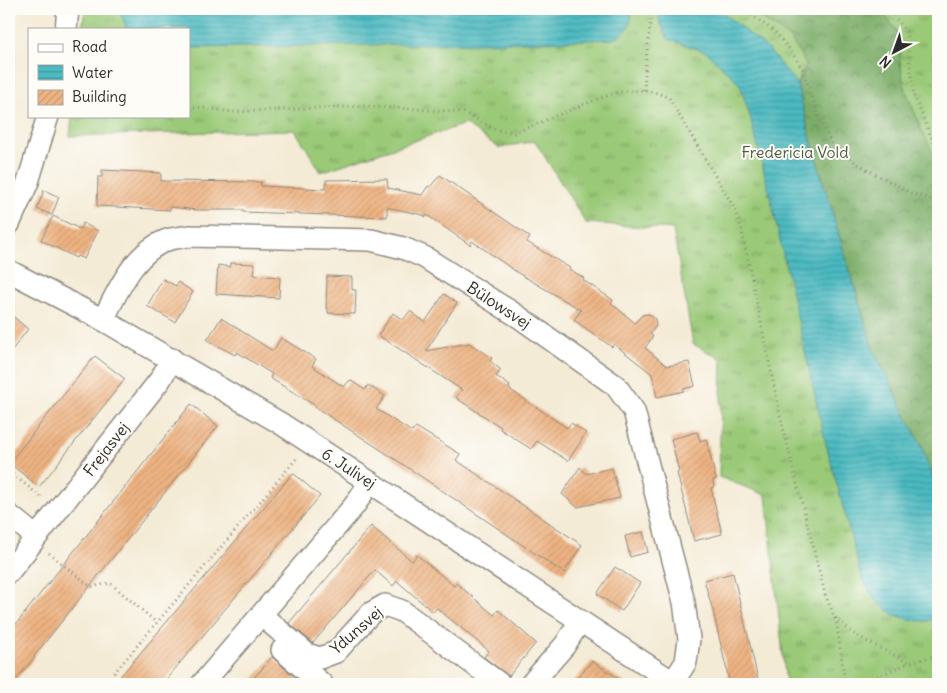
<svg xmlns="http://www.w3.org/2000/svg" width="947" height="693" viewBox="0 0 947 693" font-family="Delius,sans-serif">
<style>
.grass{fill:url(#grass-tufts);stroke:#627a51}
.forest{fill:url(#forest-crowns);stroke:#536c4a}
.water{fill:url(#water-rules);stroke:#3b7276}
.building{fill:url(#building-hatch)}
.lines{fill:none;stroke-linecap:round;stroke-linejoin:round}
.minor-casing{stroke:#908b80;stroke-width:24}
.path{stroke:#908b80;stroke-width:3;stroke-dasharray:1 4;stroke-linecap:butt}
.minor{stroke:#fff;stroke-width:21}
.labels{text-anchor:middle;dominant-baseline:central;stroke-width:4;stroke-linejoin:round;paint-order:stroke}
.park-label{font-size:16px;fill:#4c5a42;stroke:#fdfcf7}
.street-label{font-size:16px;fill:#2b2b2b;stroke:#fdfcf7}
</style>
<defs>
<pattern id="grass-tufts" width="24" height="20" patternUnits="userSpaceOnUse" patternTransform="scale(1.25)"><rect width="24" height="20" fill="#9ac977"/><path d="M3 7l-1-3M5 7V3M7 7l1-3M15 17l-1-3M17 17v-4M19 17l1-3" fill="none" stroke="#7ea362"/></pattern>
<pattern id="forest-crowns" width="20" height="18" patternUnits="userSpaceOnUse" patternTransform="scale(1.25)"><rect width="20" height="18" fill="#7bad68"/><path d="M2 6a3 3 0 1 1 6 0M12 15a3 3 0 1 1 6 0" fill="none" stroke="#658d56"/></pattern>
<pattern id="water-rules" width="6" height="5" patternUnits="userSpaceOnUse" patternTransform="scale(1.25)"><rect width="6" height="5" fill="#4bbac1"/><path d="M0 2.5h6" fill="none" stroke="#3f979d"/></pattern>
<pattern id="building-hatch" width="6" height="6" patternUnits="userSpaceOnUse" patternTransform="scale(1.25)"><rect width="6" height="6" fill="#eeb382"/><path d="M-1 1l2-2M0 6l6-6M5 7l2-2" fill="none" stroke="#cc9a70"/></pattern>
</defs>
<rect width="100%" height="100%" fill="#fdfcf7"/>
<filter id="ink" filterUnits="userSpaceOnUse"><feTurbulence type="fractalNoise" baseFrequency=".02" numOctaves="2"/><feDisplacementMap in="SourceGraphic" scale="10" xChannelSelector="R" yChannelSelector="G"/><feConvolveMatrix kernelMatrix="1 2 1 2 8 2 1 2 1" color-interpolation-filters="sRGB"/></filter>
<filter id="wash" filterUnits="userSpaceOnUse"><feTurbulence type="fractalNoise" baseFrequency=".0096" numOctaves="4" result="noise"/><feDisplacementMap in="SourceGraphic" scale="20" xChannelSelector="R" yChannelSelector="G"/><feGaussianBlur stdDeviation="1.12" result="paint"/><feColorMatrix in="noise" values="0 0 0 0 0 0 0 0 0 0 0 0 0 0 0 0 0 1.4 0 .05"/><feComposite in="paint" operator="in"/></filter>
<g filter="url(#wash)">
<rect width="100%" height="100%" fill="#f4ebd6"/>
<path class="grass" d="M85 9H938V684H786L766 495 719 477 722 359 693 344 673 229 586 223 535 141 499 148 465 124 321 172 295 130 70 136 72 116H189V29H82Z"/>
<path class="forest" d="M747 9H880L895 28 901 43 900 61 904 86 923 133 938 162V490L922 447 873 349 812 144 797 84 806 65 791 39Z"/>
<path class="water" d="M119 9H631C632 24 628 33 613 39L537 42 189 48V29H127Z
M661 9H718L767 48 797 84 812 144 873 349 922 447 938 490V618L927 621 911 620 894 615 875 600 862 578 825 440 771 200 750 116 740 85 730 74 706 52 668 39 659 20Z"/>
<g id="blocks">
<path class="building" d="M102 170 161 173V181L261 182V186L326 189V180L387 179 388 188 422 195 428 186 430 187 440 175 530 237 527 242 570 268 569 269 584 278 583 280 613 300 611 303 635 323 642 315 649 314 655 319 656 326 650 334 653 336 645 348 667 366 689 362 695 386 683 389 684 391 657 397 652 374 614 344 612 347 574 320 581 310 518 273 472 241 470 245 427 215 426 217 423 215 387 207V217L243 212V210H197L170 207V210L97 206 98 177H102Z
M44 190 59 197 52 215 37 209Z
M53 216 80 229 83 223 98 231 84 259 77 256 76 258 41 240Z
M230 263 255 264 254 275 280 277 279 298 216 294 218 265 230 267Z
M327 276 352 277V290H356L355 314 328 313V308H326Z
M163 279 176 286 178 282 193 292 175 322 147 306Z
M444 294 457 303 426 351 469 343 492 358 490 361 501 370 496 376 510 386 509 389 567 428 571 423 586 433 568 461 537 441 531 449 500 429 501 427 456 398 462 390 378 335 393 313 403 320 410 311 425 322Z
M9 313 28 329 9 354Z
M221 318 273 351 281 338 316 359 312 366 344 387 350 380 365 390 368 385 385 396 376 409 412 432 416 427 460 454 456 460 582 545 564 573 404 465 315 407 316 406 270 378 272 374 237 352 235 355 207 340Z
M95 356 125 379 39 487 9 463Z
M191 404 218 426 34 656 35 657 13 684H9V633Z
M697 432 700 441 706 439 716 479 713 480 714 487 711 488 722 534 694 541 677 473 679 472 671 439Z
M580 467 586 474 612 468 620 498 577 507 562 494Z
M293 473 320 496 174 670 162 684H114Z
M371 526 412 561 417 555 454 586 456 583 494 615 498 610 536 643 509 676 484 657 489 651 437 608 433 612 397 581 393 586 375 570 313 643 289 623Z
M643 532 648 552 630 557 625 536Z
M615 567 640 583 622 611 597 594Z
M733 573 758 679 737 684H730L713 611 704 580Z
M272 657 299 681 296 684H249Z
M592 661 627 684H571Z"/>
</g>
</g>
<g filter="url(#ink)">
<use href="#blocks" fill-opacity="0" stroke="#908b80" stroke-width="1"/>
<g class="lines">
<defs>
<path id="minor" d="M66 29 68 9
M9 224 28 182 48 116
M9 271 103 320 280 423 676 684
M103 320C118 290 135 250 170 239 176 238 183 237 189 236L371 240 403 248 424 257 519 317 616 386 634 411 684 602 689 639 686 662 673 682
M9 515 36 537
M9 572 160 380 172 359
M261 615 307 654 320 658 336 652 371 613 385 605 402 611 500 684
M282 650 322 684
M202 684 354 506 370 482
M531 684 565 645 580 621"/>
</defs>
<use href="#minor" class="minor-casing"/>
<path class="path" d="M743 9 775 32 790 50 803 70 820 121 835 150 868 170 911 193 938 202
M886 9 894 15 906 32 914 96 938 153
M644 90 646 60 652 9
M189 106 233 112 364 106 463 112 496 130 514 133 595 100 618 92 644 90 658 93 669 98 733 206 741 227 782 424 825 594 835 618 857 636 909 663 938 655
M9 471 41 497
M49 553 91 587 110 583 157 623
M836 618 845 684
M114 673 297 458
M859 684 909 663"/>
<use href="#minor" class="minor"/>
</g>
</g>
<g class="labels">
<g class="park-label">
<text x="795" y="152">Fredericia Vold</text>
</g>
<g class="street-label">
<text transform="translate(499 305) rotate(33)">Bülowsvej</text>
<text transform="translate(106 449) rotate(-52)">Frejasvej</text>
<text transform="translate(349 468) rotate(33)">6. Julivej</text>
<text transform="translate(356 630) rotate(-41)">Ydunsvej</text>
</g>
</g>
<rect width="947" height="693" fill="none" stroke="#fdfcf7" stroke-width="30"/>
<rect x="28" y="28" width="162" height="90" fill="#fdfcf7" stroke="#a9a8a5"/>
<rect x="38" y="44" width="25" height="8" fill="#ffffff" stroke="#a9a8a5"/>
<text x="72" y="52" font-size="15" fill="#2b2b2b">Road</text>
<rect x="38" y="65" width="25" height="15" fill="url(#water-rules)" stroke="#a9a8a5"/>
<text x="72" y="78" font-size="15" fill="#2b2b2b">Water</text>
<rect x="38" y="90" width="25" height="15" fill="url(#building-hatch)" stroke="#a9a8a5"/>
<text x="72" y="102" font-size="15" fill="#2b2b2b">Building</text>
<g transform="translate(894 52) rotate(221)" stroke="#fdfcf7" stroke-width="4" paint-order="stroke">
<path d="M0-4L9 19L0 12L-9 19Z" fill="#2b2b2b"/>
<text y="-8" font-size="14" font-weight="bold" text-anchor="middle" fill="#2b2b2b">N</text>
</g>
</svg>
